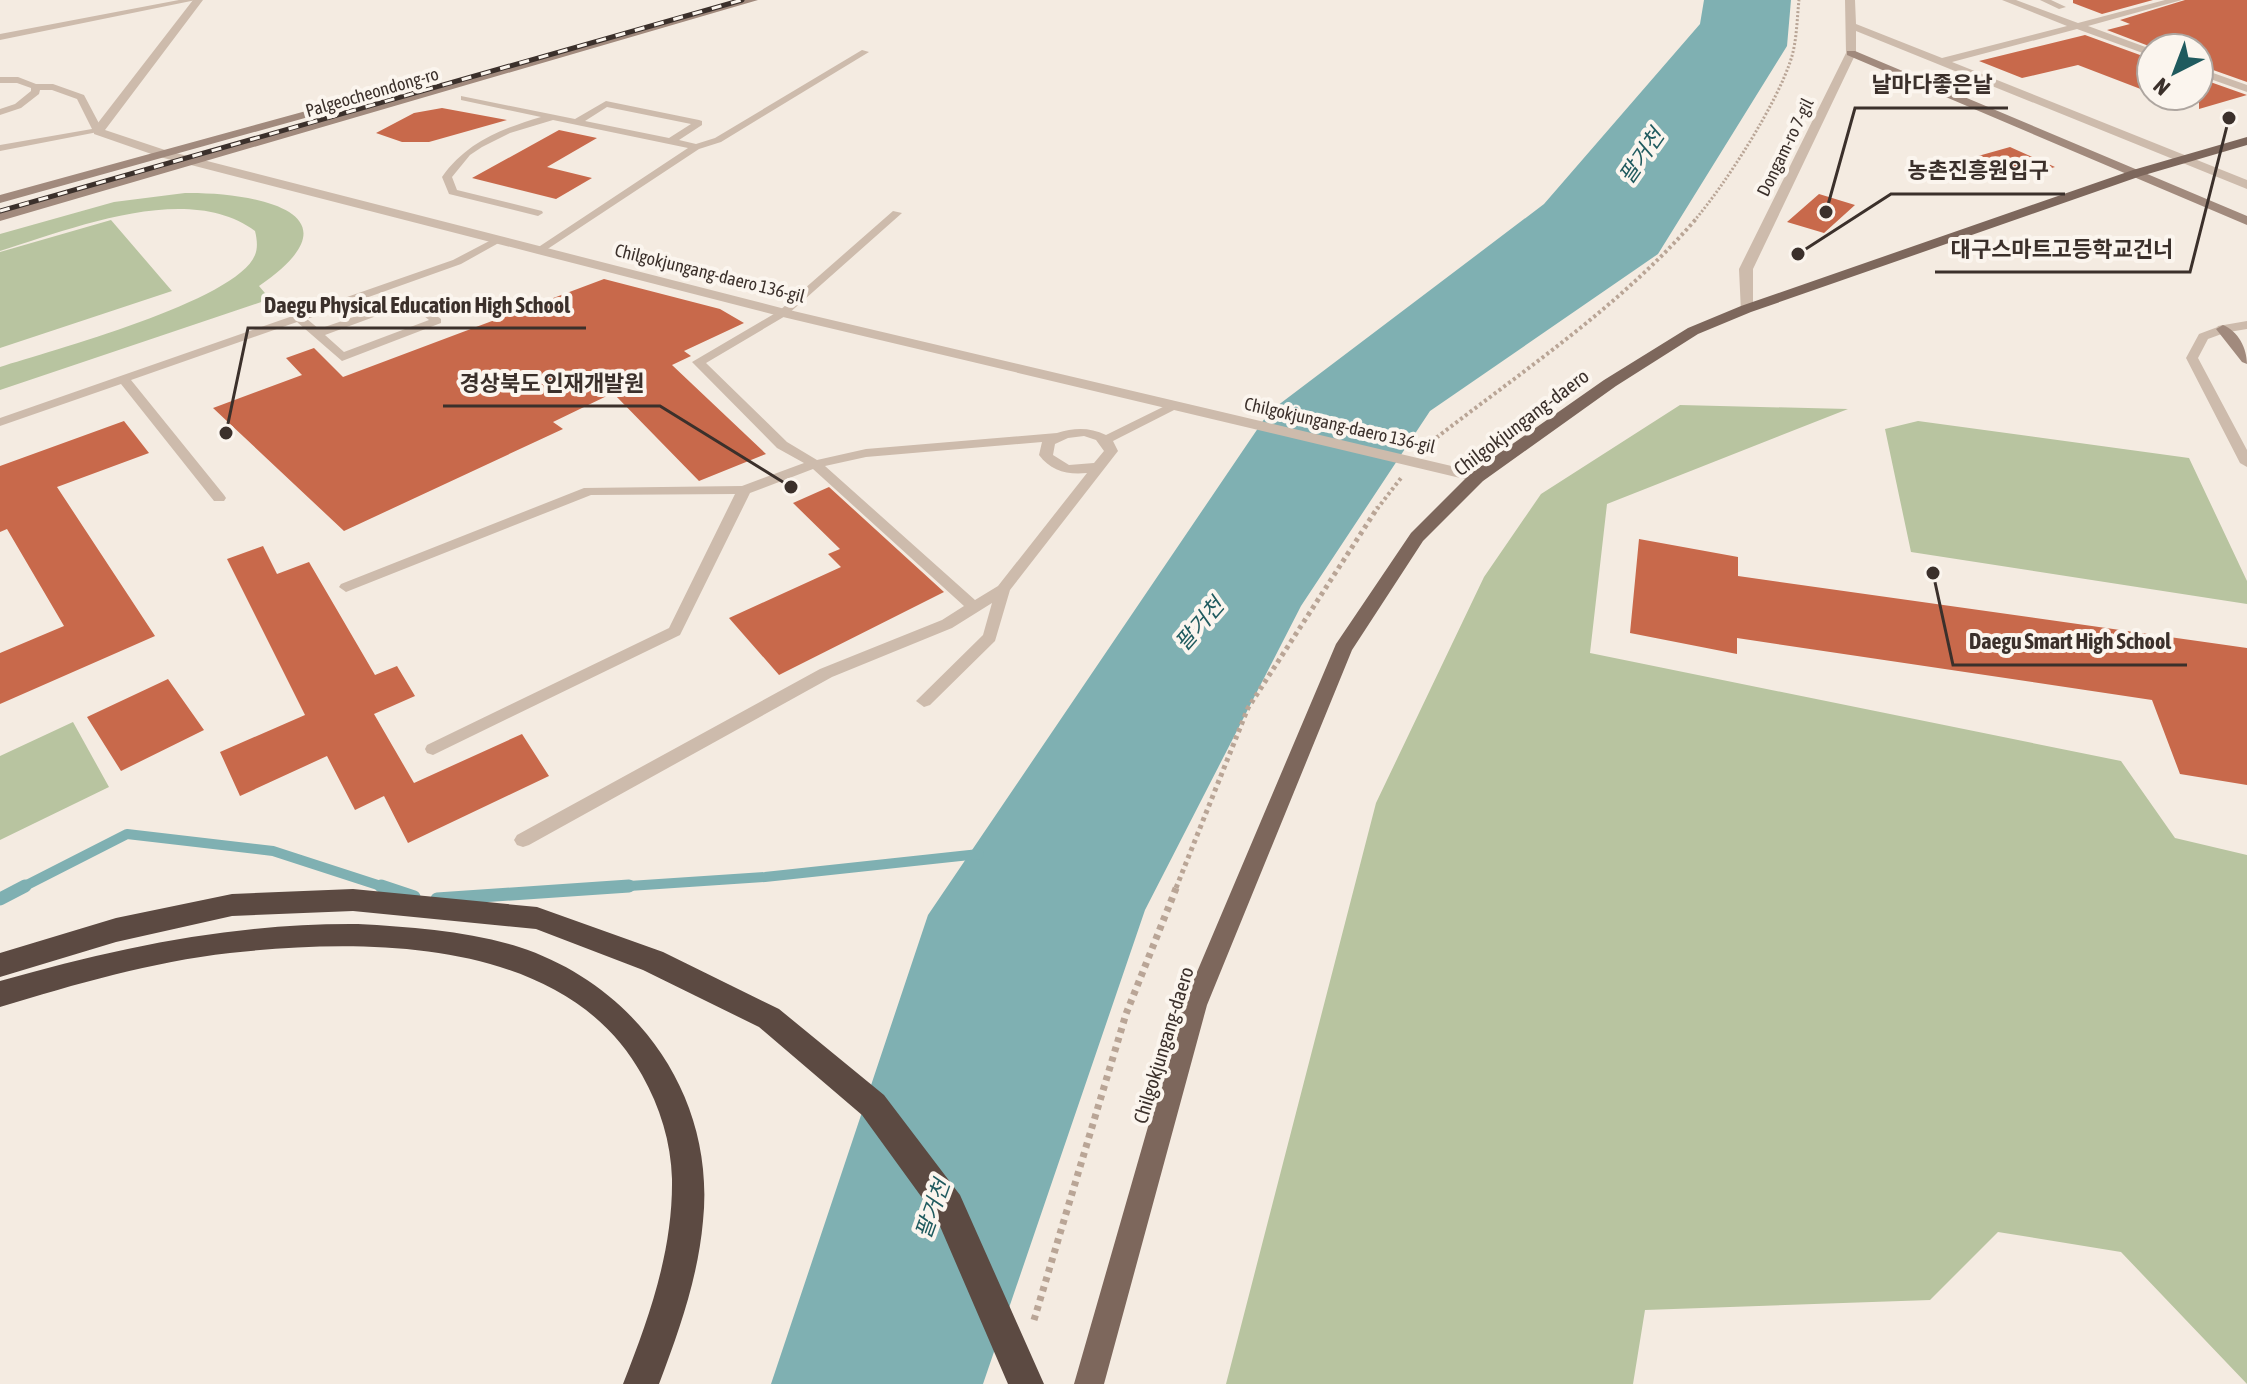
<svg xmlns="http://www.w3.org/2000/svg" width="2247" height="1384" viewBox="0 0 2247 1384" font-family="'Asap Condensed','Noto Sans KR',sans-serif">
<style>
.green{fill:#b8c4a0}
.water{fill:#7fb0b2}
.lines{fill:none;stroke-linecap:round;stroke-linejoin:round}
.stream-far1{stroke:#7fb0b2;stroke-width:10}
.stream{stroke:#7fb0b2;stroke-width:13}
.building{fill:#c8694b}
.path-far3{stroke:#b9a596;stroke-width:3;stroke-dasharray:2 2;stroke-linecap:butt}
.path-far2{stroke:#b9a596;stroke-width:4;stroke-dasharray:3 3;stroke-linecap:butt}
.path-far1{stroke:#b9a596;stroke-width:5;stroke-dasharray:4 4;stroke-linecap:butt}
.path{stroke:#b9a596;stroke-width:7;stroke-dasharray:5 5;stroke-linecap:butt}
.lane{fill:#cdbbac;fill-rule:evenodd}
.street{fill:#cdbbac;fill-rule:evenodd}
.secondary{fill:#a18a7d;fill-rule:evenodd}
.primary{fill:#7d675c;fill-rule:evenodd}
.highway{fill:#5c4a42;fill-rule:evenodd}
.rail-casing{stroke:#3b302b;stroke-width:5}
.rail{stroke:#fbf5ee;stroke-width:3;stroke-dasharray:10;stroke-linecap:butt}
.labels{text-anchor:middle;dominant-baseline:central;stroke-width:8;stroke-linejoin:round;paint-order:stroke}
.far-street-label{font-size:18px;fill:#3b302b;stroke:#fbf5ee}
.street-label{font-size:20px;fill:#3b302b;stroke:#fbf5ee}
.water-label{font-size:22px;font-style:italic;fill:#1f5a5e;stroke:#fbf5ee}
.leader{fill:none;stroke:#3b302b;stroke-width:3}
.callout-dot{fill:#3b302b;stroke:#fbf5ee;stroke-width:3}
.callout-label{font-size:22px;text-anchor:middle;font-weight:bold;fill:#3b302b;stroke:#fbf5ee;stroke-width:8;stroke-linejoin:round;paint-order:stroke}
</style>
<rect width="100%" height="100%" fill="#f4ebe1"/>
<path class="green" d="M185 193C253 192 367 212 259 286L270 299 0 390V367C49 351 237 301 255 255 258 248 257 239 255 231 188 181 72 229 0 251V234L114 202Z
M111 220 172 291 0 348V252Z
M1680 405 1848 409 1607 504 1590 653 2121 761 2175 838 2247 855V1384L2121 1252 1998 1232 1930 1300 1645 1310 1633 1384H1226L1376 803 1484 577 1541 494Z
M1918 421 2189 458 2247 581V604L1911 552 1885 429Z
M73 722 109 787 0 840V756Z"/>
<path class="water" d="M1704 0H1791L1787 46 1658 254 1430 411 1301 606 1145 910 983 1384H771L928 915 1269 412 1544 204 1700 24Z"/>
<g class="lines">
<path class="stream-far1" d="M21 888 127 834 273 851 387 888
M599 888 765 877 979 854"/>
<path class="stream" d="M381 886 414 897
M0 899 25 886
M437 899 629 886"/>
</g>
<path class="building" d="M2073 0H2153L2102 14 2073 3Z
M2185 0H2247V82L2199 65V48H2154L2107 30 2130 24 2120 20Z
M2085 35 2151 59V93L2078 65 2022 78 1979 61Z
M2199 78 2247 95 2199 109Z
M442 108 507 120 429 142H402L376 133 414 113Z
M559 130 597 138 547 167 592 178 556 199 472 178Z
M2010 147 2055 167 2009 181 1964 160Z
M1819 194 1855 205 1824 233 1787 222Z
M604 279 720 309 744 323 684 351 691 356 672 365 766 454 699 481 613 393 553 422 563 429 344 531 213 408 302 375 286 358 314 348 343 377Z
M124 421 149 453 57 487 155 636 0 704V653L64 626 7 529 0 532V466Z
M829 487 944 592 779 675 729 618 841 567 828 554 840 549 793 503Z
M1639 539 1738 557V576L2247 648V785L2180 774 2152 700 1737 638V654L1630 633Z
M263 546 277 574 309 562 375 675 397 666 415 696 374 714 414 783 522 734 549 776 408 843 384 796 355 810 327 756 240 796 220 752 305 715 227 559Z
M168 679 204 730 121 771 87 717Z"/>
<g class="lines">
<path class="path-far3" d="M1694 221C1725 185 1779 101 1792 56 1797 38 1797 18 1799 0"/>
<path class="path-far2" d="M1427 445C1519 373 1619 308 1696 219
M1377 509 1401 478"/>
<path class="path-far1" d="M1176 888 1248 708 1378 507"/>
<path class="path" d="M1034 1320 1126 1014 1177 886"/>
<path class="lane" d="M179 0H196L0 40V34Z
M2040 0H2051L2066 7 2059 9Z
M862 50 869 52 721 142 699 149 543 252 534 250 688 148 553 120 510 133 482 147 470 155 452 177 457 190 542 211 543 213 538 216 449 194 442 177C467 142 501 129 541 117L461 100V96L575 119 606 101 699 120 702 121V125L679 140 696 144 715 138ZM607 107 691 124 669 138 585 121Z
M0 77H18L36 84H53L84 95 103 131 0 151V145L92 129 77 99 52 90H40L39 94 21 108 0 115V109L15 104 31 91V88L17 83H0Z
M893 211 902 213 787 315 706 363 787 442 817 460 866 449 1057 433C1074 428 1089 427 1106 435L1169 404H1179L1180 407 1113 441 1118 451 1010 590 995 641 930 705 924 707 916 701 983 635 992 603 952 628 832 677 529 845 523 847 517 845 514 840 517 835 820 669 942 620 964 606 813 469 750 493 680 635 433 755 427 753 425 749 427 745 669 628 735 494 591 495 351 590 346 592 339 587 341 584 584 488 742 486 804 463 777 448 692 362 779 311ZM1084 436 1096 440 1104 451 1094 463 1069 465 1053 455 1055 444 1068 438ZM1042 442 1039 455C1051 471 1067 475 1087 473L998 586 975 600 825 466 866 457Z
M495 238 504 240 461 264 307 319 319 329 411 297 441 319V323L342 361 297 322 131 380 224 495 226 498 224 501H214L121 384 0 426V418L453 260ZM409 304 429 320 344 352 325 335Z
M2223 325 2229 329 2227 332 2208 339 2198 358 2247 450V467L2240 463 2186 358 2199 334Z"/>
<path class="street" d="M193 0H203L105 130 168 151 785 309 1477 472 1485 477 1477 482 783 317 160 157 94 134V128Z
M1845 0H1855L1856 24 1942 58 2067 26 2002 0H2016L2078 23 2165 0H2182L2088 26 2151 49V56L2077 29 1952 62 2247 180V189L1856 31V53L1753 269V309L1746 313 1741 312 1739 269 1846 53Z
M2199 68 2247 85V92L2199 75Z
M2247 321V329L2223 333 2216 329 2218 326Z"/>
<path class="secondary" d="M742 0H758L0 221V213Z
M1847 51H1855L2247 216V225L1847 55Z
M401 85 407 88 405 90 0 203V195Z
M2223 325C2238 331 2247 348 2247 364L2242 362 2216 329Z"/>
<path class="primary" d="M2247 137V145L2141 176 1751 312 1698 334 1616 386 1483 481 1423 541 1352 650 1207 1005 1104 1384H1074L1183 1005 1336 644 1411 533 1471 473 1604 380 1688 328 1741 306 2133 170Z"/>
<path class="highway" d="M353 889 537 907 663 952 779 1009 884 1095 960 1195 1044 1384H1008L936 1217 862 1115 759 1027 643 970 536 929 353 911 232 916 116 942 0 977V953L116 918 232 894Z
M358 924C411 927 468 931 519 947 636 985 716 1096 703 1221 698 1278 679 1331 659 1384H623C649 1318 673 1251 672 1179 671 1142 660 1107 642 1075 566 937 367 938 230 953 151 962 76 984 0 1007V981C119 947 234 923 358 924Z"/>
<defs>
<path id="rail" d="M0 211 742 0"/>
</defs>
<use href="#rail" class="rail-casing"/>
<use href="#rail" class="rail"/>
</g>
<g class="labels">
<g class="far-street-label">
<text transform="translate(372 92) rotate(-16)">Palgeocheondong-ro</text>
<text transform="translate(1785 147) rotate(-64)">Dongam-ro 7-gil</text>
<text transform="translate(710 273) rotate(14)">Chilgokjungang-daero 136-gil</text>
<text transform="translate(1340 425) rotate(13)">Chilgokjungang-daero 136-gil</text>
</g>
<g class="street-label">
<text transform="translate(1521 422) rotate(-37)">Chilgokjungang-daero</text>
<text transform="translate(1163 1045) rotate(-73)">Chilgokjungang-daero</text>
</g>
<g class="water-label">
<text transform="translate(1641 156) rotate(-55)">팔거천</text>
<text transform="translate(1199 624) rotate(-49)">팔거천</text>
<text transform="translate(932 1209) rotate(-70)">팔거천</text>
</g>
</g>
<path class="leader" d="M1826 212L1855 108H2008M1798 254L1891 194H2065M2229 118L2190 272H1935M226 433L248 328H586M791 487L660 406H443M1933 573L1953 665H2187"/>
<g class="callout-dot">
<circle cx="1826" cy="212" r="8"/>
<circle cx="1798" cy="254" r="8"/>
<circle cx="2229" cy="118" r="8"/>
<circle cx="226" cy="433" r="8"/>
<circle cx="791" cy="487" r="8"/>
<circle cx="1933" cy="573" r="8"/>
</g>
<g class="callout-label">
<text x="1932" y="92">날마다좋은날</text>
<text x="1978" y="178">농촌진흥원입구</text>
<text x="2062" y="257">대구스마트고등학교건너</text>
<text x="417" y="313">Daegu Physical Education High School</text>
<text x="552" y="391">경상북도 인재개발원</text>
<text x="2070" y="649">Daegu Smart High School</text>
</g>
<g transform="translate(2175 72) rotate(222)"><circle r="38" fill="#fbf5ee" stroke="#aea6a0" stroke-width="2"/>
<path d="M0-6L14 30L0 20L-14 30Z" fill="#1f5a5e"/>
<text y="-12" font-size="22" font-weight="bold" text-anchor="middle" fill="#3b302b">N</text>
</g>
</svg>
